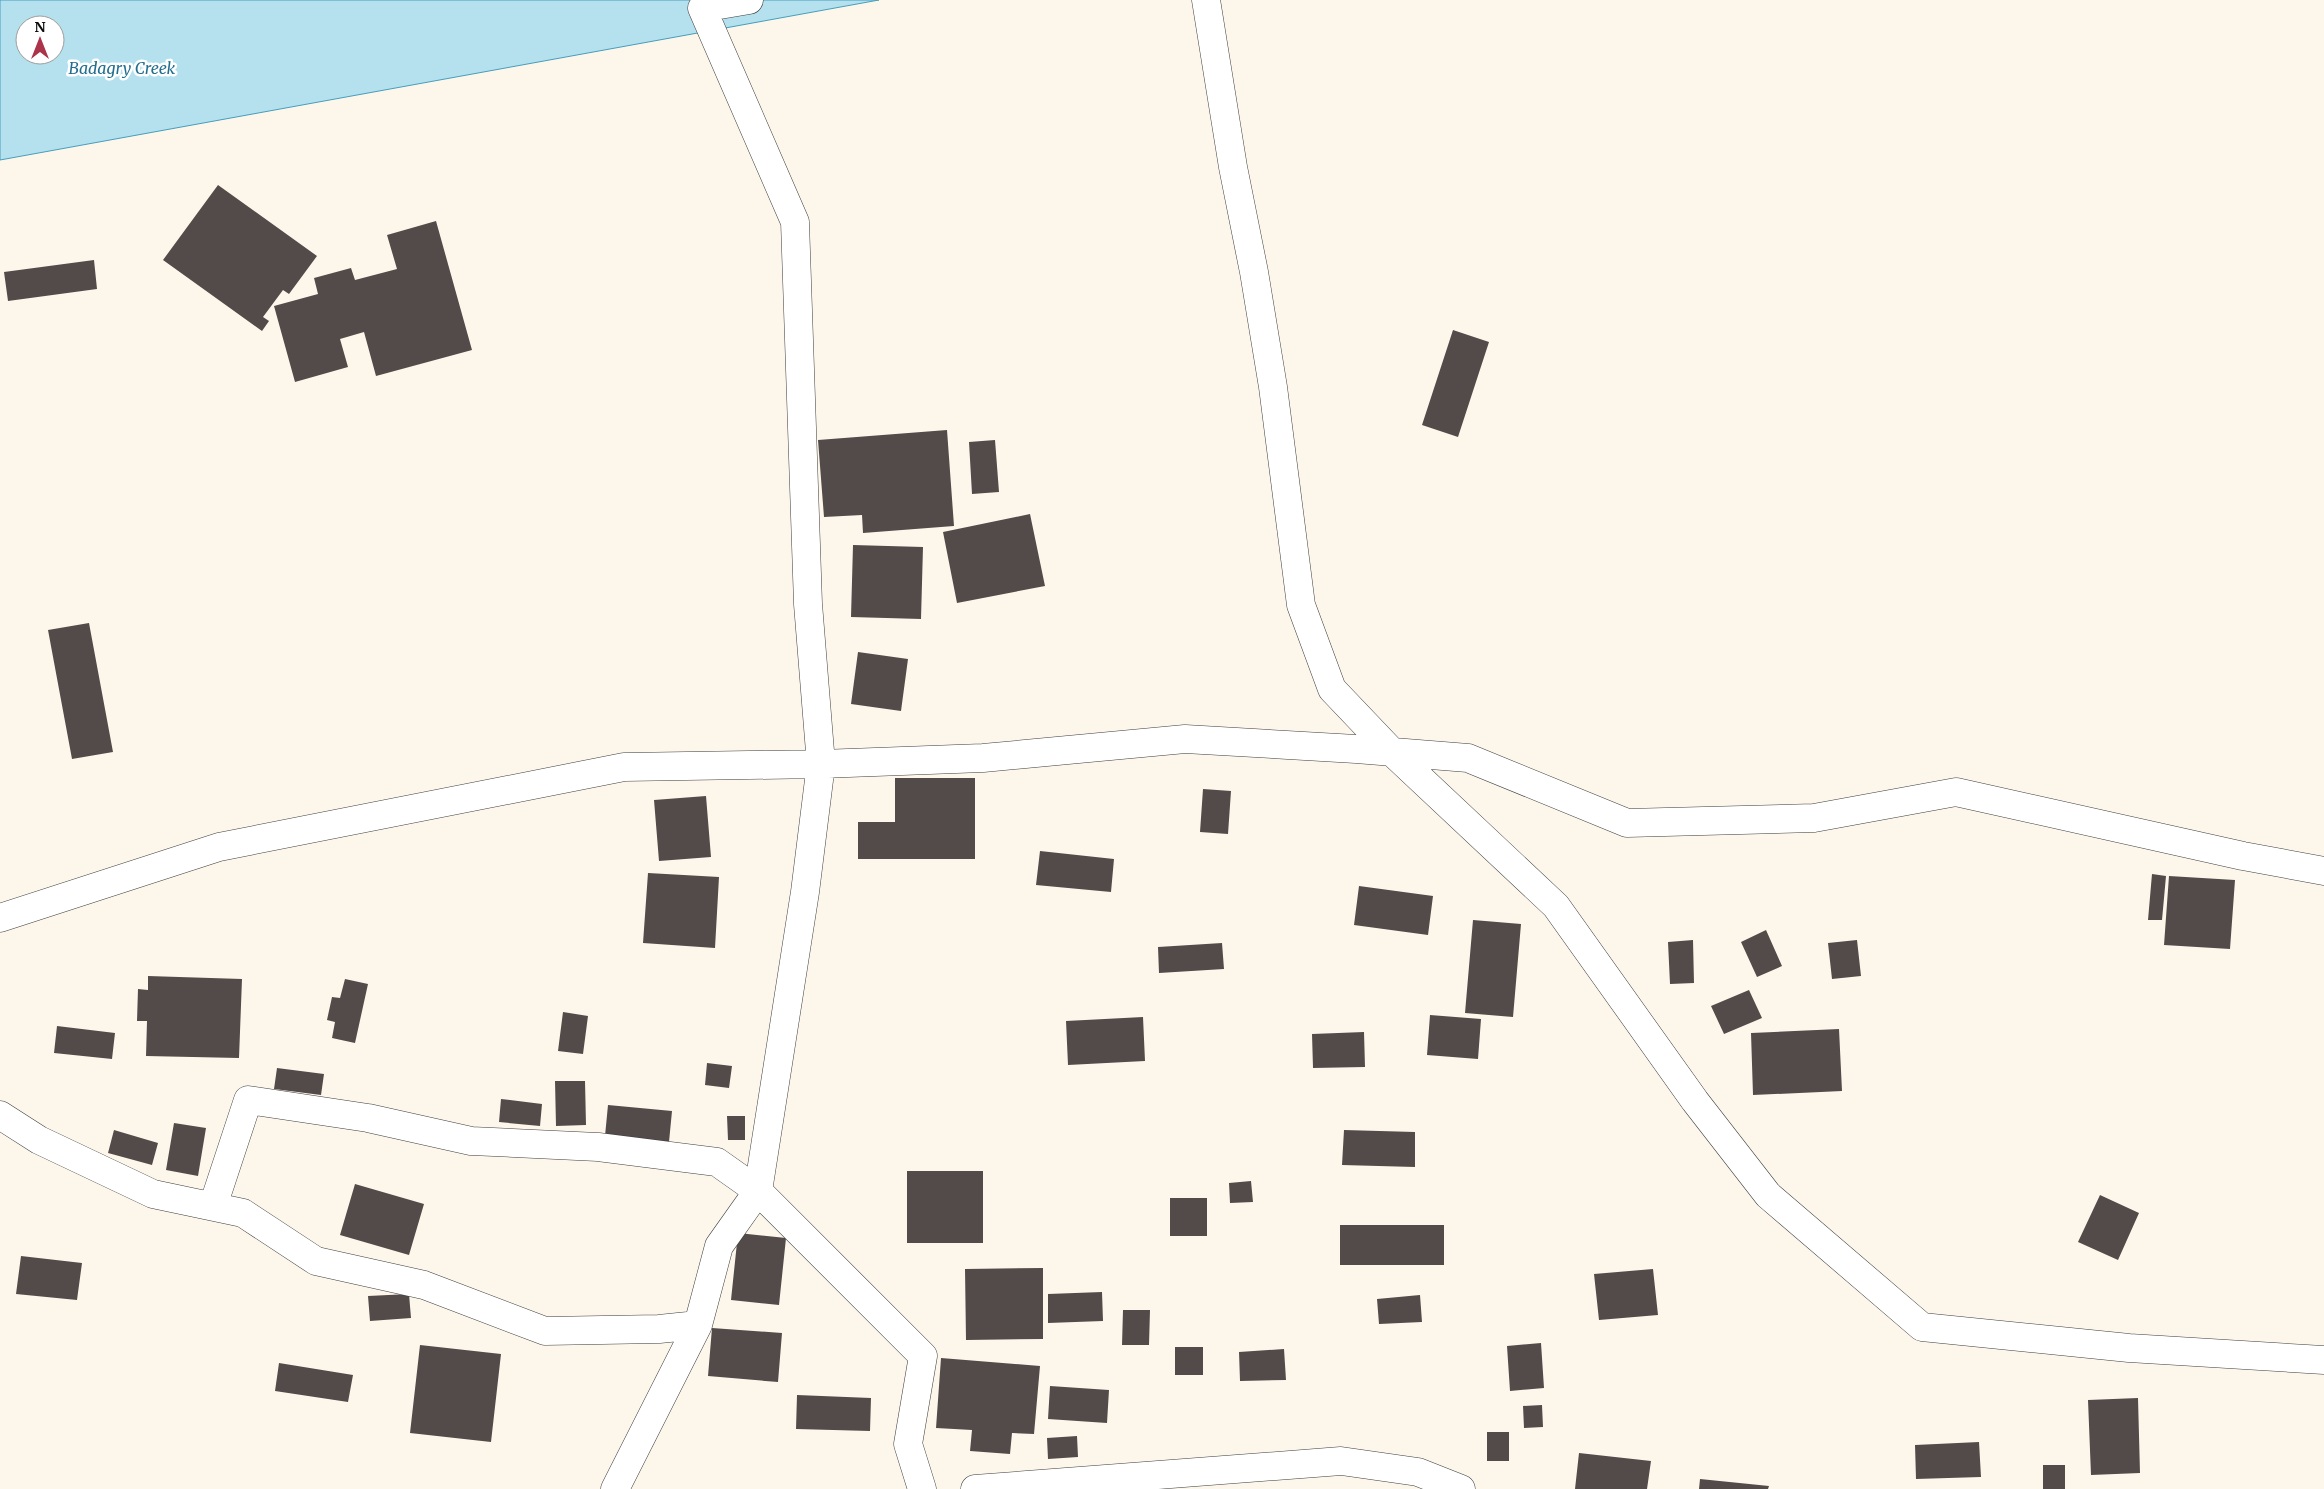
<svg xmlns="http://www.w3.org/2000/svg" width="2324" height="1489" viewBox="0 0 2324 1489" font-family="Merriweather,serif">
<style>
.water{fill:#b5e1ef;stroke:#459ebd;fill-rule:evenodd}
.building{fill:#524b49}
.lines{fill:none;stroke-linecap:round;stroke-linejoin:round}
.minor-casing{stroke:#3e3e3e;stroke-width:29}
.minor{stroke:#fff;stroke-width:28}
.labels{text-anchor:middle;dominant-baseline:central;stroke-width:5;stroke-linejoin:round;paint-order:stroke}
.water-label{font-size:16px;font-style:italic;fill:#236e8e;stroke:#fff}
</style>
<rect width="100%" height="100%" fill="#fdf7eb"/>
<path class="water" d="M0 0H879L0 160ZM25 25H55V55H25Z"/>
<path class="building" d="M218 185 317 256 289 294 283 290 263 317 269 321 262 331 163 260Z
M436 221 472 350 376 376 364 332 340 339 348 367 295 382 274 306 318 294 314 278 351 268 355 280 397 269 387 235Z
M94 260 97 289 8 301 4 272Z
M1453 330 1489 342 1458 437 1422 425Z
M947 430 954 526 863 533 862 515 824 517 818 440Z
M995 440 999 492 972 494 969 442Z
M1030 514 1045 586 957 603 943 532Z
M853 545 923 547 921 619 851 617Z
M89 623 113 752 72 759 48 630Z
M858 652 908 659 901 711 851 704Z
M895 778H975V859H858V822H895Z
M1203 789 1231 791 1228 834 1200 832Z
M706 796 711 857 659 861 654 800Z
M1040 851 1114 859 1111 892 1036 885Z
M648 873 719 877 715 948 643 943Z
M2152 874 2166 876 2162 920H2148Z
M2169 876 2235 880 2230 949 2164 945Z
M1359 886 1433 896 1428 935 1354 925Z
M1473 920 1521 924 1513 1017 1465 1013Z
M1766 930 1782 966 1757 977 1741 942Z
M1693 940 1694 983 1670 984 1668 942Z
M1857 940 1861 976 1832 979 1828 943Z
M1222 943 1224 969 1159 973 1158 947Z
M148 976 242 979 239 1058 146 1056 147 1021H137L138 989 148 990Z
M345 979 368 984 355 1043 332 1038 335 1022 327 1020 332 997 340 998Z
M1749 990 1762 1018 1724 1034 1711 1006Z
M563 1012 588 1016 583 1054 558 1051Z
M1430 1015 1481 1019 1478 1059 1427 1055Z
M1143 1017 1145 1061 1068 1065 1066 1021Z
M57 1026 115 1033 112 1059 54 1053Z
M1839 1029 1842 1091 1753 1095 1751 1033Z
M1364 1032 1365 1067 1313 1068 1312 1034Z
M707 1063 732 1066 729 1088 705 1085Z
M277 1068 324 1074 321 1095 274 1089Z
M555 1081H585L586 1125 556 1126Z
M501 1099 542 1104 540 1126 499 1122Z
M608 1105 672 1111 669 1142 605 1136Z
M727 1116H745V1140H728Z
M174 1123 206 1128 198 1176 166 1170Z
M114 1130 158 1143 152 1165 108 1153Z
M1344 1130 1415 1132V1167L1342 1165Z
M907 1171H983V1243H907Z
M1251 1181 1253 1202 1230 1203 1229 1183Z
M355 1184 424 1204 409 1255 340 1235Z
M2100 1195 2139 1213 2118 1260 2078 1242Z
M1170 1198H1207V1236H1170Z
M1340 1225H1444V1265H1340Z
M738 1233 786 1238 779 1305 731 1300Z
M21 1256 82 1263 77 1300 16 1294Z
M1043 1268V1339L966 1340 965 1269Z
M1653 1269 1658 1315 1599 1320 1594 1274Z
M1102 1292 1103 1321 1048 1323V1294Z
M409 1294 411 1318 370 1321 368 1296Z
M1420 1295 1422 1322 1379 1324 1377 1299Z
M1123 1310H1150L1149 1345H1122Z
M712 1328 782 1333 778 1382 708 1376Z
M1541 1343 1544 1388 1510 1391 1507 1346Z
M420 1345 501 1354 491 1442 410 1433Z
M1175 1347H1203V1375H1175Z
M1284 1349 1286 1380 1240 1381 1239 1352Z
M941 1358 1040 1366 1034 1434 1012 1433 1010 1454 970 1451 972 1430 936 1428Z
M279 1363 353 1375 348 1402 275 1391Z
M1050 1386 1109 1390 1107 1423 1048 1419Z
M797 1395 871 1398 870 1431 796 1429Z
M2138 1398 2140 1473 2091 1475 2088 1400Z
M1542 1405 1543 1427 1524 1428 1523 1406Z
M1487 1432H1509V1461H1487Z
M1077 1436 1078 1457 1048 1459 1047 1438Z
M1979 1442 1981 1477 1916 1479 1915 1445Z
M1579 1453 1651 1461 1647 1489H1575Z
M2043 1465H2065V1489H2043Z
M1700 1479 1769 1486 1768 1489H1699Z"/>
<g class="lines">
<defs>
<path id="minor" d="M749 0 702 8 795 222 808 604 821 764 983 758 1185 739 1356 749 1468 758 1627 823 1814 818 1956 792 2243 856 2324 871
M1206 0 1233 167 1254 272 1273 387 1301 605 1332 689 1392 752 1556 906 1695 1101 1768 1195 1922 1327 2129 1348 2324 1360
M0 918 219 847 624 767 821 764 805 892 758 1191 923 1356 908 1444 922 1489
M0 1115 39 1140 153 1194 243 1213 316 1261 424 1285 545 1331 659 1329 698 1325 719 1246 758 1191 717 1162 598 1147 471 1141 368 1118 248 1100 213 1206
M615 1489 698 1325
M975 1489 1341 1461 1418 1472 1461 1489"/>
</defs>
<use href="#minor" class="minor-casing"/>
<use href="#minor" class="minor"/>
</g>
<g class="labels">
<g class="water-label">
<text x="122" y="68">Badagry Creek</text>
</g>
</g>
<g transform="translate(40 40)"><circle r="24" fill="#ffffff" stroke="#9d9d9d"/>
<path d="M0-4L9 19L0 12L-9 19Z" fill="#ab334a"/>
<text y="-8" font-size="14" font-weight="bold" text-anchor="middle" fill="#0b0b0b">N</text>
</g>
</svg>
